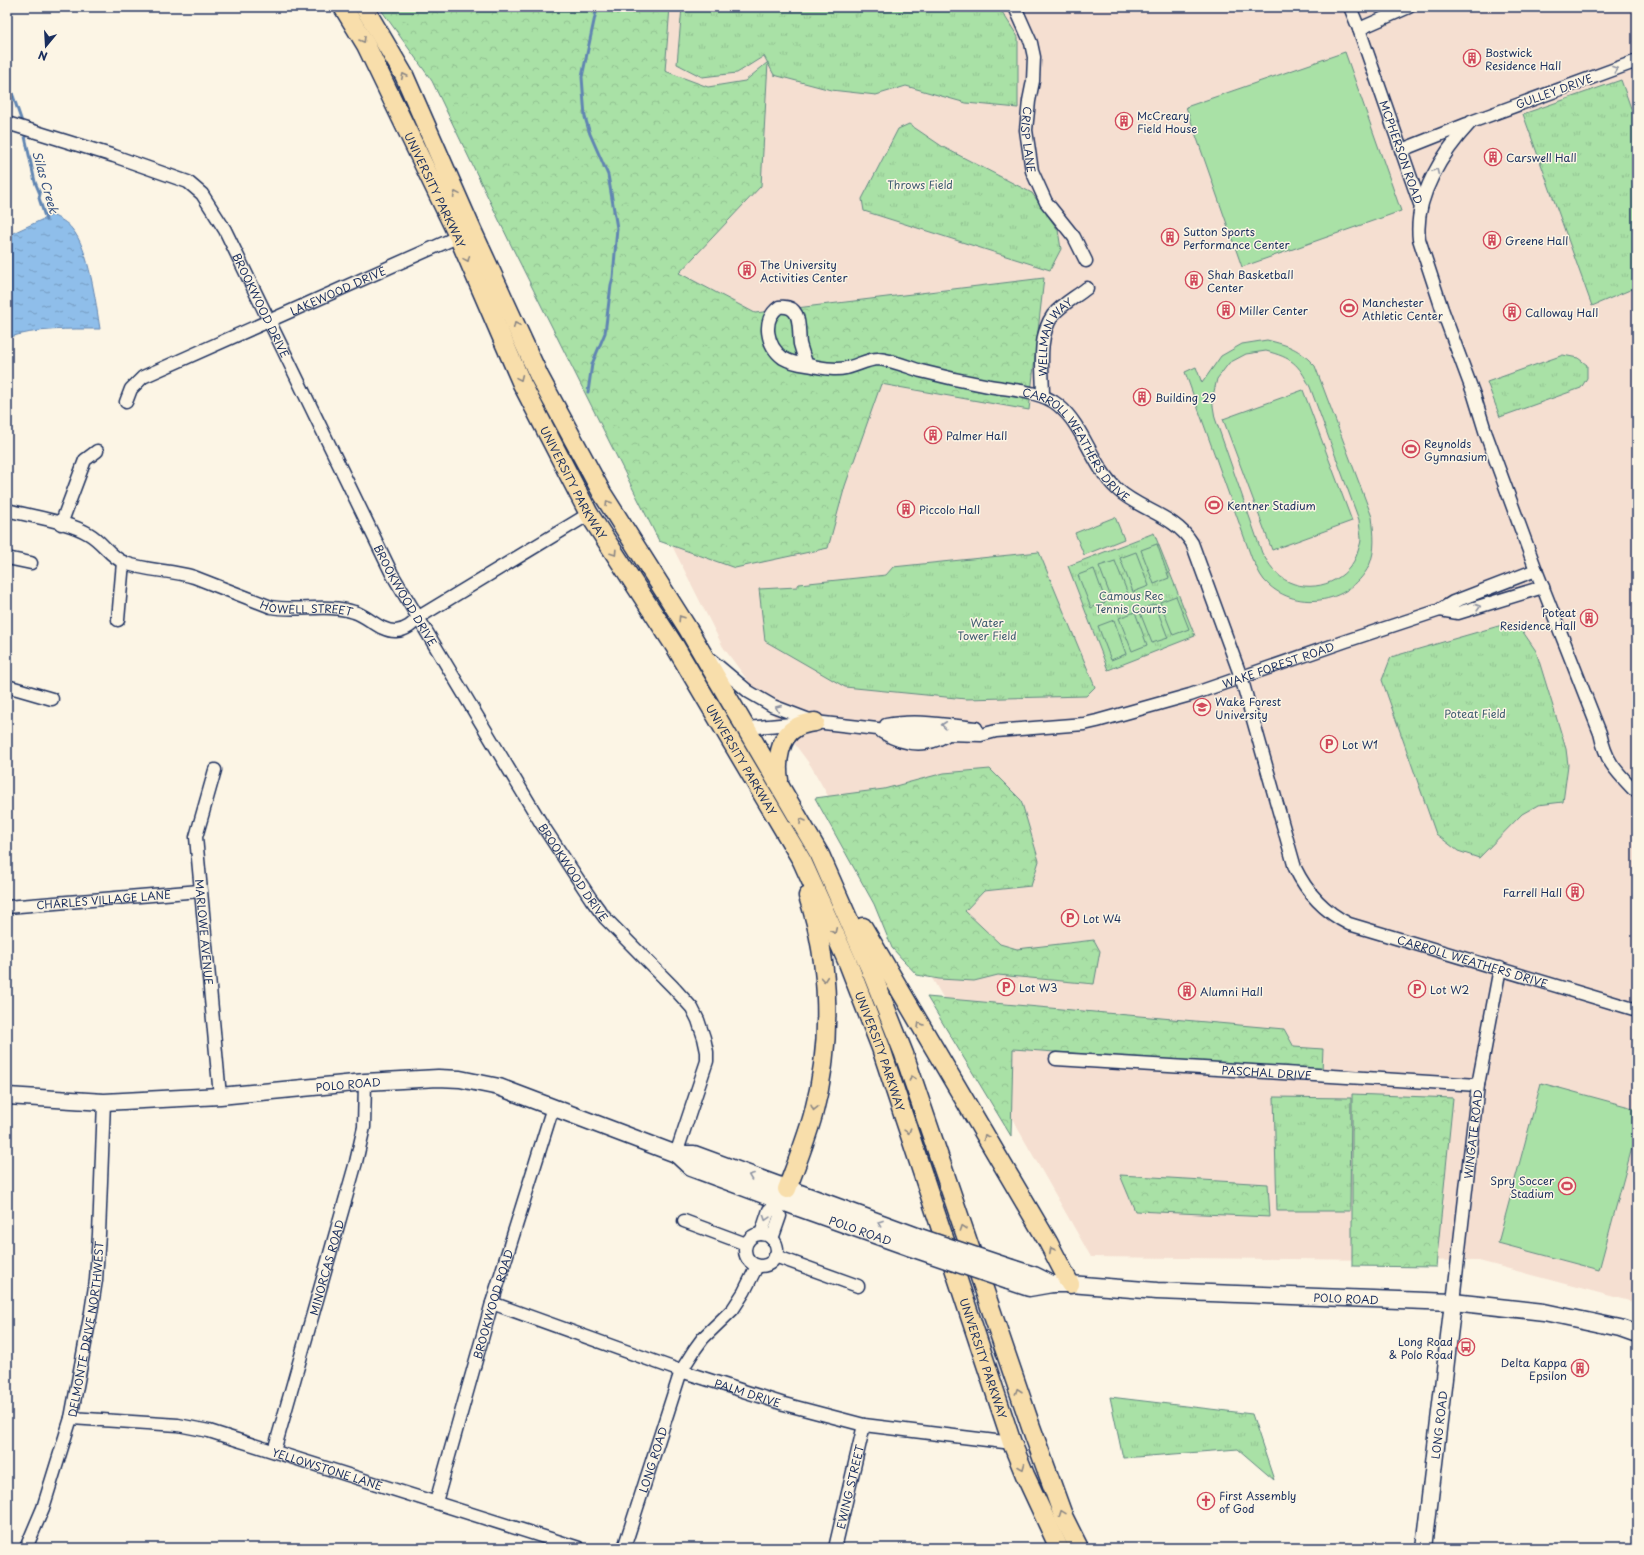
<svg xmlns="http://www.w3.org/2000/svg" width="1644" height="1555" viewBox="0 0 1644 1555" font-family="'Playpen Sans',sans-serif">
<style>
.built{fill:#f5dfd1}
.grass{fill:url(#grass-tufts);stroke:#628882}
.forest{fill:url(#forest-crowns);stroke:#628882}
.pitch{fill:#a9e1a6;stroke:#628882;fill-rule:evenodd}
.water{fill:url(#water-ripples);stroke:#6185b2}
.lines{fill:none;stroke-linecap:round;stroke-linejoin:round}
.stream{stroke:#6185b2;stroke-width:3}
.street-casing{stroke:#1b2f5e;stroke-width:15}
.secondary-casing{stroke:#1b2f5e;stroke-width:19}
.primary-casing{stroke:#1b2f5e;stroke-width:21}
.street{stroke:#fcf5e5;stroke-width:12}
.secondary{stroke:#fcf5e5;stroke-width:16}
.primary{stroke:#f8deab;stroke-width:18}
.secondary-bridge-casing{stroke:#1b2f5e;stroke-width:19;stroke-linecap:butt}
.secondary-bridge{stroke:#fcf5e5;stroke-width:16}
.oneway{stroke:#8a8684}
.oneway2{stroke:#8c92a2}
.labels{text-anchor:middle;dominant-baseline:central;stroke-width:3;stroke-linejoin:round;paint-order:stroke}
.poi-label{font-size:11px;fill:#1b2f5e;stroke:#fcf5e5;text-anchor:start}
.street-label{font-size:11px;fill:#1b2f5e;stroke:#fcf5e5}
.park-label{font-size:11px;fill:#3e5c70;stroke:#fcf5e5}
.water-label{font-size:12px;font-style:italic;fill:#385381;stroke:#fcf5e5}
</style>
<defs>
<pattern id="grass-tufts" width="24" height="20" patternUnits="userSpaceOnUse"><rect width="24" height="20" fill="#a9e1a6"/><path d="M3 7l-1-3M5 7V3M7 7l1-3M15 17l-1-3M17 17v-4M19 17l1-3" fill="none" stroke="#91c191"/></pattern>
<pattern id="forest-crowns" width="20" height="18" patternUnits="userSpaceOnUse"><rect width="20" height="18" fill="#a9e1a6"/><path d="M2 6a3 3 0 1 1 6 0M12 15a3 3 0 1 1 6 0" fill="none" stroke="#91c191"/></pattern>
<pattern id="water-ripples" width="26" height="14" patternUnits="userSpaceOnUse"><rect width="26" height="14" fill="#8fbeea"/><path d="M2 4q2-2 4 0t4 0M15 11q2-2 4 0t4 0" fill="none" stroke="#749bc1"/></pattern>
</defs>
<rect width="100%" height="100%" fill="#fcf5e5"/>
<filter id="ink" filterUnits="userSpaceOnUse"><feTurbulence type="fractalNoise" baseFrequency=".025" numOctaves="2"/><feDisplacementMap in="SourceGraphic" scale="8" xChannelSelector="R" yChannelSelector="G"/><feConvolveMatrix kernelMatrix="1 2 1 2 8 2 1 2 1" color-interpolation-filters="sRGB"/></filter>
<g filter="url(#ink)">
<path class="built" d="M386 7H1637V1303L1479 1261 1091 1257 811 766 723 647 438 81Z"/>
<path class="grass" d="M682 7H999L1018 37V108L966 103 906 86 876 95 831 90 774 75 764 56 737 73 702 77 677 64Z
M1621 80 1637 125V287L1592 306 1523 114Z
M909 124 943 147 1032 193 1058 230 1061 249 1050 270 864 211 862 199 898 129Z
M1563 355 1578 358 1587 365V378L1581 388 1500 417 1487 382Z
M1154 533 1195 636 1108 670 1068 566Z
M1039 552 1095 687 1086 696 966 699 845 687 765 641 759 589 797 587 799 584 886 575 893 567Z
M1509 623 1519 626 1536 651 1566 749 1568 765 1563 802 1538 805 1522 814 1479 858 1458 851 1436 834 1382 680 1391 657Z
M1274 1097 1351 1098 1350 1211H1277Z
M1110 1397 1252 1414 1274 1480 1238 1449 1123 1458Z"/>
<path class="forest" d="M379 7H670L665 71 708 87 745 81 768 62 761 186 679 273 755 313 1044 278 1029 410 881 384 845 486 828 548 735 568 659 541 511 245 432 81Z
M990 769 1021 800 1039 861 1031 886 984 891 965 911 1000 944 1017 949 1094 940 1100 951 1094 984 998 975 974 981 939 979 917 975 892 948 874 904 815 798 884 789 944 773Z
M927 997 1284 1029 1294 1047 1323 1049 1322 1071 1013 1049 1011 1136Z
M1352 1094 1453 1098 1436 1267 1352 1266Z
M1120 1175 1268 1184 1270 1217 1135 1211Z"/>
<path class="pitch" d="M1345 52 1401 211 1242 267 1186 107Z
M1267 340C1290 346 1298 348 1315 366L1372 517C1374 534 1376 550 1369 566 1349 605 1293 613 1264 580 1259 574 1256 565 1252 559L1185 372 1196 367 1202 383 1221 356 1242 344ZM1266 351C1292 358 1298 363 1310 387L1359 520C1359 526 1361 533 1361 539 1361 543 1359 547 1358 551 1350 580 1316 594 1289 582 1276 576 1269 564 1262 553L1215 418 1212 400 1217 379 1229 363 1246 354Z
M1303 390 1352 521 1272 550 1223 419Z
M1115 517 1124 539 1084 555 1075 533Z
M1157 544 1169 578 1154 584 1141 550Z
M1136 552 1149 586 1133 592 1120 558Z
M1115 561 1128 594 1112 600 1099 566Z
M1094 569 1106 602 1091 608 1078 575Z
M1176 596 1189 629 1173 635 1160 602Z
M1155 604 1168 638 1152 643 1139 610Z
M1135 612 1147 645 1132 651 1119 618Z
M1114 620 1126 654 1111 660 1098 626Z
M1541 1083 1637 1109V1129L1599 1270 1498 1243Z"/>
<path class="water" d="M52 215C60 219 67 222 72 229 89 248 96 304 100 329 68 329 37 328 7 338V246L13 233Z"/>
<g class="lines">
<path class="stream" d="M7 73 10 87 23 125
M24 132 35 182 40 194 39 198 46 220
M588 392 592 364 605 333 611 285 613 278 617 228 608 175 590 134 585 117 582 77 597 7"/>
<defs>
<g id="street">
<path id="s1" d="M1015 7 1031 43 1034 57 1033 81 1029 101 1026 130 1032 171 1046 202 1074 237 1086 261"/>
<path id="s2" d="M1350 7 1359 29 1421 207"/>
<path d="M1359 29 1409 7"/>
<path d="M1637 61 1471 122C1443 152 1414 197 1419 239L1442 309 1474 395 1486 434 1536 570 1600 733C1606 761 1614 769 1633 789L1637 790"/>
<path id="s3" d="M7 123 114 156 188 182 202 194 225 230 392 574 541 823 591 899 605 918 673 987 692 1008 698 1020 704 1038 707 1052V1061L676 1154"/>
<path d="M1402 152 1409 147 1467 124"/>
<path id="s4" d="M807 365C799 364 790 362 783 358 767 346 761 320 779 307 803 304 798 329 800 344 802 351 804 358 807 365 820 367 833 371 846 368 856 366 868 359 878 359 892 360 908 367 921 371 944 377 967 382 989 386 1011 390 1041 391 1058 405 1085 427 1091 465 1117 489 1139 510 1175 515 1192 543L1241 677 1295 868C1307 893 1325 912 1349 924L1637 1010"/>
<path id="s5" d="M1043 396C1043 371 1037 337 1053 315 1062 304 1076 297 1087 288"/>
<path id="s6" d="M126 402 131 389 143 377 464 234"/>
<path id="s7" d="M7 510C33 517 67 521 89 534 103 542 110 557 125 563 147 571 171 570 194 577L271 607C298 612 327 603 354 612 368 616 381 632 396 631 406 630 412 625 419 617L589 514"/>
<path d="M61 524 85 460 97 451"/>
<path d="M7 558 31 563"/>
<path d="M1440 610 1458 613 1543 587"/>
<path d="M118 620 123 562"/>
<path id="s8" d="M711 660 749 692 773 706 815 722 913 733 981 735 996 731 1084 724 1097 721 1190 695 1346 641 1440 610 1453 602 1536 570"/>
<path d="M7 686 52 699"/>
<path d="M886 725C915 719 947 725 976 728"/>
<path d="M747 728 802 723"/>
<path d="M882 732C902 744 924 748 945 736"/>
<path id="s9" d="M215 770 196 837 220 1096"/>
<path id="s10" d="M7 907 200 891"/>
<path id="s11" d="M1056 1059 1478 1085"/>
<path d="M684 1221 746 1244"/>
<path d="M761 1234 769 1210 776 1208"/>
<circle cx="761" cy="1250" r="16"/>
<path d="M772 1239 780 1216 776 1208 779 1201"/>
<path d="M775 1256 858 1286"/>
<path id="s12" d="M1453 1302 1478 1085 1500 968"/>
<path id="s13" d="M492 1303 681 1371 784 1404 864 1425 1012 1443"/>
<path id="s14" d="M71 1418 178 1425 209 1431 579 1548"/>
<path id="s15" d="M274 1451 356 1162 364 1127 365 1082"/>
<path id="s16" d="M436 1502 492 1303 553 1107"/>
<path id="s17" d="M26 1548 43 1508 71 1418 91 1312 96 1280 99 1234 104 1102"/>
<path id="s18" d="M624 1548 681 1371 695 1349 703 1338 733 1309 744 1292 757 1266"/>
<path id="s19" d="M835 1548 864 1425"/>
</g>
<g id="secondary">
<path id="s20" d="M7 1096 104 1102 220 1096 365 1082 438 1078 460 1079 499 1087 676 1154H694L917 1236"/>
<path id="s21" d="M676 1154 691 1168 799 1208 911 1248"/>
<path d="M1012 1268 1034 1275 1052 1284"/>
<path id="s22" d="M1008 1281 1029 1288 1052 1284H1070L1157 1291 1453 1302 1544 1312 1620 1328 1637 1334"/>
<path id="s23" d="M1424 1548 1453 1302"/>
</g>
<g id="primary">
<path id="s24" d="M343 7 366 45 458 236 522 384 589 514 676 648 802 861 848 963 881 1048 1012 1443 1025 1475 1059 1548"/>
<path d="M364 7 404 75 472 230 539 376 602 493 688 629 820 855 869 966 904 1054 1031 1427 1064 1518 1079 1548"/>
<path d="M779 780C776 763 779 736 797 727 802 724 809 723 815 722"/>
<path d="M863 927 1048 1242 1070 1284"/>
<path d="M787 1189C796 1165 806 1140 813 1115 832 1045 831 965 808 896"/>
</g>
</defs>
<use href="#street" class="street-casing"/>
<use href="#secondary" class="secondary-casing"/>
<use href="#primary" class="primary-casing"/>
<use href="#street" class="street"/>
<use href="#secondary" class="secondary"/>
<use href="#primary" class="primary"/>
<defs>
<path id="secondary-bridge" d="M917 1236 1012 1268
M911 1248 1008 1281"/>
</defs>
<use href="#secondary-bridge" class="secondary-bridge-casing"/>
<use href="#secondary-bridge" class="secondary-bridge"/>
</g>
<defs><path id="oneway-chevron" d="M-2-3.5L2.5 0L-2 3.5" fill="none" stroke-width="1.6" stroke-linecap="round" stroke-linejoin="round"/></defs>
<g class="oneway">
<use href="#oneway-chevron" transform="translate(363 40) rotate(59)"/>
<use href="#oneway-chevron" transform="translate(404 76) rotate(-116)"/>
<use href="#oneway-chevron" transform="translate(456 194) rotate(-114)"/>
<use href="#oneway-chevron" transform="translate(467 259) rotate(66)"/>
<use href="#oneway-chevron" transform="translate(516 325) rotate(-115)"/>
<use href="#oneway-chevron" transform="translate(520 378) rotate(66)"/>
<use href="#oneway-chevron" transform="translate(608 503) rotate(-122)"/>
<use href="#oneway-chevron" transform="translate(614 553) rotate(57)"/>
<use href="#oneway-chevron" transform="translate(681 618) rotate(-123)"/>
<use href="#oneway-chevron" transform="translate(802 821) rotate(-120)"/>
<use href="#oneway-chevron" transform="translate(834 931) rotate(65)"/>
<use href="#oneway-chevron" transform="translate(824 979) rotate(85)"/>
<use href="#oneway-chevron" transform="translate(920 1025) rotate(-120)"/>
<use href="#oneway-chevron" transform="translate(912 1078) rotate(-109)"/>
<use href="#oneway-chevron" transform="translate(814 1108) rotate(103)"/>
<use href="#oneway-chevron" transform="translate(908 1131) rotate(72)"/>
<use href="#oneway-chevron" transform="translate(986 1137) rotate(-120)"/>
<use href="#oneway-chevron" transform="translate(963 1228) rotate(-109)"/>
<use href="#oneway-chevron" transform="translate(1052 1250) rotate(-117)"/>
<use href="#oneway-chevron" transform="translate(1018 1391) rotate(-109)"/>
<use href="#oneway-chevron" transform="translate(1022 1467) rotate(68)"/>
<use href="#oneway-chevron" transform="translate(1062 1513) rotate(-111)"/>
</g>
<g class="oneway2">
<use href="#oneway-chevron" transform="translate(1615 69) rotate(-20)"/>
<use href="#oneway-chevron" transform="translate(1436 171) rotate(-66)"/>
<use href="#oneway-chevron" transform="translate(1478 607) rotate(-17)"/>
<use href="#oneway-chevron" transform="translate(778 708) rotate(-156)"/>
<use href="#oneway-chevron" transform="translate(944 725) rotate(-174)"/>
<use href="#oneway-chevron" transform="translate(751 1176) rotate(-159)"/>
<use href="#oneway-chevron" transform="translate(766 1218) rotate(108)"/>
<use href="#oneway-chevron" transform="translate(880 1223) rotate(-160)"/>
</g>
</g>
<defs>
<symbol id="building-ring" viewBox="-11 -11 22 22"><circle r="9.5" fill="#fcf5e5" stroke="#d1495b" stroke-width="1.5"/><path d="M-4-6H4V6H1V3H-1V6H-4ZM-2.5-4.3h1.7v1.8h-1.7ZM.8-4.3h1.7v1.8H.8ZM-2.5-1h1.7V.8h-1.7ZM.8-1h1.7V.8H.8Z" fill="#d1495b"/></symbol>
<symbol id="stadium-ring" viewBox="-11 -11 22 22"><circle r="9.5" fill="#fcf5e5" stroke="#d1495b" stroke-width="1.5"/><path d="M0-5a6.5 5 0 1 0 0 10a6.5 5 0 1 0 0-10ZM-3.5-1.8h7v3.6h-7Z" fill="#d1495b"/></symbol>
<symbol id="university-ring" viewBox="-11 -11 22 22"><circle r="9.5" fill="#fcf5e5" stroke="#d1495b" stroke-width="1.5"/><path d="M0-5L7-2L0 1L-7-2ZM-4 1L0 2.5L4 1V4Q0 6-4 4Z" fill="#d1495b"/></symbol>
<symbol id="parking-ring" viewBox="-11 -11 22 22"><circle r="9.5" fill="#fcf5e5" stroke="#d1495b" stroke-width="1.5"/><path d="M-3.5-5.5H1a3.5 3.5 0 0 1 0 7H-1V5.5H-3.5ZM-1-3.4V-.6H.8a1.4 1.4 0 0 0 0-2.8Z" fill="#d1495b"/></symbol>
<symbol id="bus-ring" viewBox="-11 -11 22 22"><circle r="9.5" fill="#fcf5e5" stroke="#d1495b" stroke-width="1.5"/><path d="M-5-6H5V4H4V6H2V4H-2V6H-4V4H-5ZM-3.5-4V0h7V-4ZM-3.5 1.2v1.5H-2V1.2ZM2 1.2v1.5H3.5V1.2Z" fill="#d1495b"/></symbol>
<symbol id="church-ring" viewBox="-11 -11 22 22"><circle r="9.5" fill="#fcf5e5" stroke="#d1495b" stroke-width="1.5"/><path d="M-1.2-6h2.4v3.5h3.3v2.4h-3.3V6h-2.4V-.1h-3.3v-2.4h3.3Z" fill="#d1495b"/></symbol>
</defs>
<g fill-rule="evenodd">
<use href="#building-ring" x="1462" y="48" width="20" height="20"/>
<use href="#building-ring" x="1114" y="111" width="20" height="20"/>
<use href="#building-ring" x="1483" y="147" width="20" height="20"/>
<use href="#building-ring" x="1160" y="227" width="20" height="20"/>
<use href="#building-ring" x="1482" y="230" width="20" height="20"/>
<use href="#building-ring" x="737" y="260" width="20" height="20"/>
<use href="#building-ring" x="1184" y="270" width="20" height="20"/>
<use href="#stadium-ring" x="1339" y="298" width="20" height="20"/>
<use href="#building-ring" x="1216" y="300" width="20" height="20"/>
<use href="#building-ring" x="1502" y="302" width="20" height="20"/>
<use href="#building-ring" x="1132" y="387" width="20" height="20"/>
<use href="#building-ring" x="923" y="425" width="20" height="20"/>
<use href="#stadium-ring" x="1401" y="439" width="20" height="20"/>
<use href="#stadium-ring" x="1204" y="495" width="20" height="20"/>
<use href="#building-ring" x="896" y="499" width="20" height="20"/>
<use href="#building-ring" x="1579" y="608" width="20" height="20"/>
<use href="#university-ring" x="1192" y="697" width="20" height="20"/>
<use href="#parking-ring" x="1319" y="734" width="20" height="20"/>
<use href="#building-ring" x="1565" y="882" width="20" height="20"/>
<use href="#parking-ring" x="1060" y="908" width="20" height="20"/>
<use href="#parking-ring" x="996" y="977" width="20" height="20"/>
<use href="#parking-ring" x="1407" y="979" width="20" height="20"/>
<use href="#building-ring" x="1177" y="981" width="20" height="20"/>
<use href="#stadium-ring" x="1557" y="1176" width="20" height="20"/>
<use href="#bus-ring" x="1456" y="1337" width="20" height="20"/>
<use href="#building-ring" x="1570" y="1358" width="20" height="20"/>
<use href="#church-ring" x="1196" y="1491" width="20" height="20"/>
</g>
<g class="labels">
<g class="poi-label">
<text x="1485" y="52">Bostwick<tspan x="1485" dy="13">Residence Hall</tspan></text>
<text x="1137" y="115">McCreary<tspan x="1137" dy="13">Field House</tspan></text>
<text x="1506" y="157">Carswell Hall</text>
<text x="1183" y="231">Sutton Sports<tspan x="1183" dy="13">Performance Center</tspan></text>
<text x="1505" y="240">Greene Hall</text>
<text x="760" y="264">The University<tspan x="760" dy="13">Activities Center</tspan></text>
<text x="1207" y="274">Shah Basketball<tspan x="1207" dy="13">Center</tspan></text>
<text x="1362" y="302">Manchester<tspan x="1362" dy="13">Athletic Center</tspan></text>
<text x="1239" y="310">Miller Center</text>
<text x="1525" y="312">Calloway Hall</text>
<text x="1155" y="397">Building 29</text>
<text x="946" y="435">Palmer Hall</text>
<text x="1424" y="443">Reynolds<tspan x="1424" dy="13">Gymnasium</tspan></text>
<text x="1227" y="505">Kentner Stadium</text>
<text x="919" y="509">Piccolo Hall</text>
<text x="1576" y="612" text-anchor="end">Poteat<tspan x="1576" dy="13">Residence Hall</tspan></text>
<text x="1215" y="701">Wake Forest<tspan x="1215" dy="13">University</tspan></text>
<text x="1342" y="744">Lot W1</text>
<text x="1562" y="892" text-anchor="end">Farrell Hall</text>
<text x="1083" y="918">Lot W4</text>
<text x="1019" y="987">Lot W3</text>
<text x="1430" y="989">Lot W2</text>
<text x="1200" y="991">Alumni Hall</text>
<text x="1554" y="1180" text-anchor="end">Spry Soccer<tspan x="1554" dy="13">Stadium</tspan></text>
<text x="1453" y="1341" text-anchor="end">Long Road<tspan x="1453" dy="13">&amp; Polo Road</tspan></text>
<text x="1567" y="1362" text-anchor="end">Delta Kappa<tspan x="1567" dy="13">Epsilon</tspan></text>
<text x="1219" y="1495">First Assembly<tspan x="1219" dy="13">of God</tspan></text>
</g>
<g class="street-label">
<text transform="translate(1554 91) rotate(-20)">GULLEY DRIVE</text>
<text stroke="none"><textPath href="#s1" startOffset="137">CRISP LANE</textPath></text>
<text stroke="none"><textPath href="#s2" startOffset="154">MCPHERSON ROAD</textPath></text>
<text stroke="none"><textPath href="#s24" startOffset="205">UNIVERSITY PARKWAY</textPath></text>
<text stroke="none"><textPath href="#s6" startOffset="244">LAKEWOOD DRIVE</textPath></text>
<text stroke="none"><textPath href="#s3" startOffset="335">BROOKWOOD DRIVE</textPath></text>
<text stroke="none"><textPath href="#s5" startOffset="63">WELLMAN WAY</textPath></text>
<text stroke="none"><textPath href="#s4" startOffset="456">CARROLL WEATHERS DRIVE</textPath></text>
<text stroke="none"><textPath href="#s24" startOffset="529">UNIVERSITY PARKWAY</textPath></text>
<text stroke="none"><textPath href="#s3" startOffset="659">BROOKWOOD DRIVE</textPath></text>
<text stroke="none"><textPath href="#s7" startOffset="321">HOWELL STREET</textPath></text>
<text stroke="none"><textPath href="#s8" startOffset="596">WAKE FOREST ROAD</textPath></text>
<text stroke="none"><textPath href="#s24" startOffset="853">UNIVERSITY PARKWAY</textPath></text>
<text stroke="none"><textPath href="#s3" startOffset="983">BROOKWOOD DRIVE</textPath></text>
<text stroke="none"><textPath href="#s10" startOffset="97">CHARLES VILLAGE LANE</textPath></text>
<text stroke="none"><textPath href="#s9" startOffset="165">MARLOWE AVENUE</textPath></text>
<text stroke="none"><textPath href="#s4" startOffset="1162">CARROLL WEATHERS DRIVE</textPath></text>
<text stroke="none"><textPath href="#s24" startOffset="1177">UNIVERSITY PARKWAY</textPath></text>
<text stroke="none"><textPath href="#s11" startOffset="211">PASCHAL DRIVE</textPath></text>
<text stroke="none"><textPath href="#s20" startOffset="342">POLO ROAD</textPath></text>
<text stroke="none"><textPath href="#s12" startOffset="169">WINGATE ROAD</textPath></text>
<text stroke="none"><textPath href="#s21" startOffset="201">POLO ROAD</textPath></text>
<text stroke="none"><textPath href="#s15" startOffset="191">MINORCAS ROAD</textPath></text>
<text stroke="none"><textPath href="#s22" startOffset="340">POLO ROAD</textPath></text>
<text stroke="none"><textPath href="#s16" startOffset="206">BROOKWOOD ROAD</textPath></text>
<text stroke="none"><textPath href="#s17" startOffset="228">DELMONTE DRIVE NORTHWEST</textPath></text>
<text stroke="none"><textPath href="#s24" startOffset="1501">UNIVERSITY PARKWAY</textPath></text>
<text stroke="none"><textPath href="#s13" startOffset="271">PALM DRIVE</textPath></text>
<text stroke="none"><textPath href="#s23" startOffset="124">LONG ROAD</textPath></text>
<text stroke="none"><textPath href="#s18" startOffset="93">LONG ROAD</textPath></text>
<text stroke="none"><textPath href="#s14" startOffset="263">YELLOWSTONE LANE</textPath></text>
<text stroke="none"><textPath href="#s19" startOffset="63">EWING STREET</textPath></text>
</g>
<g class="park-label">
<text x="920" y="184">Throws Field</text>
<text x="1131" y="595">Camous Rec<tspan x="1131" dy="13">Tennis Courts</tspan></text>
<text x="987" y="622">Water<tspan x="987" dy="13">Tower Field</tspan></text>
<text x="1475" y="713">Poteat Field</text>
</g>
<g class="water-label">
<text transform="translate(46 182) rotate(74)">Silas Creek</text>
</g>
</g>
<rect width="1644" height="1555" fill="none" stroke="#fcf5e5" stroke-width="24"/>
<rect x="12" y="12" width="1620" height="1531" fill="none" stroke="#1b2f5e" stroke-width="1.5" filter="url(#ink)"/>
<g transform="translate(46 46) rotate(198)" stroke="#fcf5e5" stroke-width="3" paint-order="stroke">
<path d="M0-3L7 15L0 10L-7 15Z" fill="#1b2f5e"/>
<text y="-6" font-size="11" font-weight="bold" text-anchor="middle" fill="#1b2f5e">N</text>
</g>
</svg>
